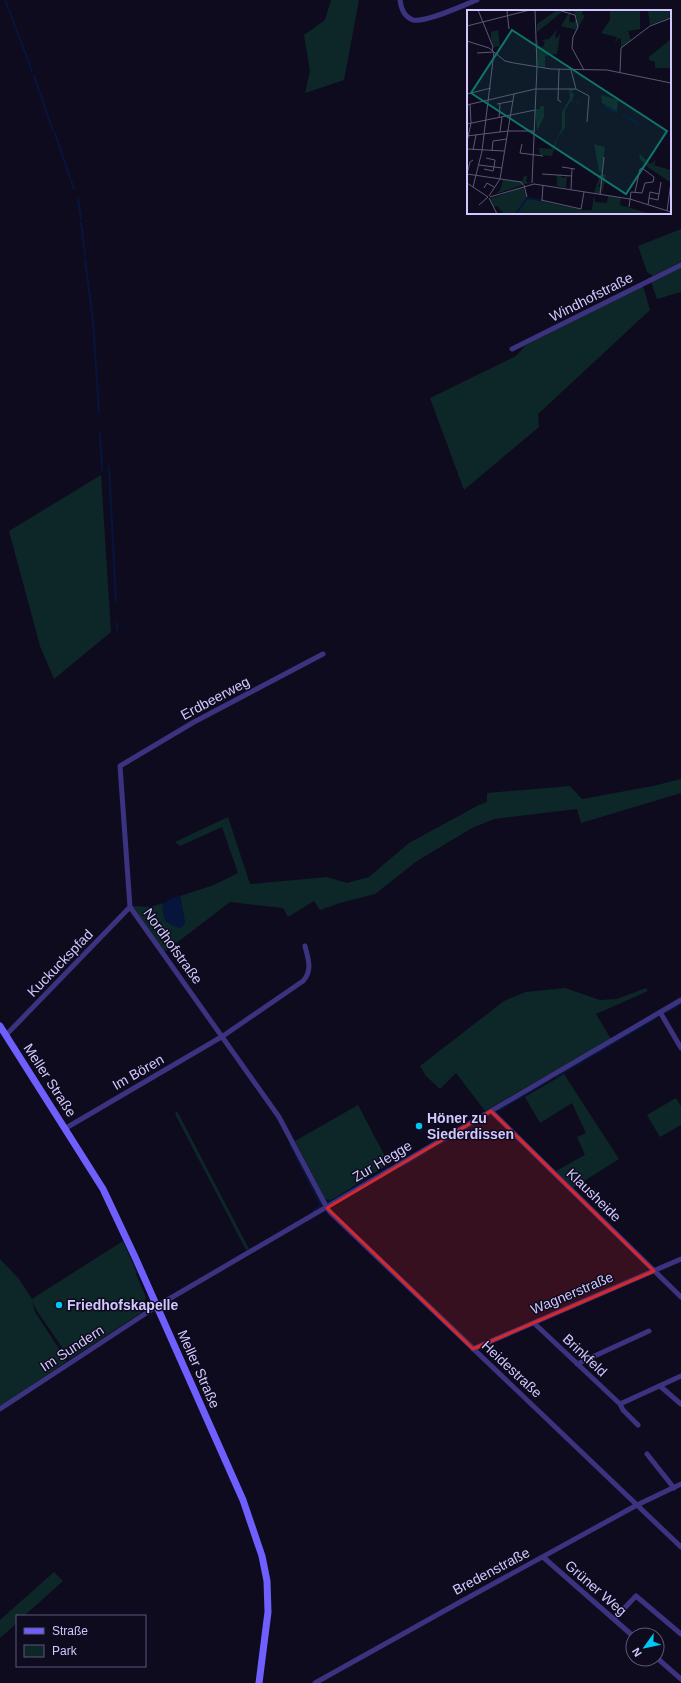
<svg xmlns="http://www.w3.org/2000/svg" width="681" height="1683" viewBox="0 0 681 1683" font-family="Arial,sans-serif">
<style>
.green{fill:#0d2728}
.water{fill:#06153c}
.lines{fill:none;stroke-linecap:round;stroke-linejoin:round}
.stream{stroke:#06153c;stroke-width:2}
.minor{stroke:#3c3380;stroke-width:5}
.secondary{stroke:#6f5fff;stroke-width:7}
.marked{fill:#d62828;fill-opacity:0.2;stroke:#d62828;stroke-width:3;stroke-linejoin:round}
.poi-dot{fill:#00c7f3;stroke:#0f0b1e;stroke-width:1.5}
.labels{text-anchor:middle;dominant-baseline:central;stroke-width:3;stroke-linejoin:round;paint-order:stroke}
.street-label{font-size:14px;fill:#d2c8ff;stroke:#0f0b1e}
.poi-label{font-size:14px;font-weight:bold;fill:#d2c8ff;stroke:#0f0b1e;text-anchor:start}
.inset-river{fill:none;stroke:#06153c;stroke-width:2}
.inset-road{fill:none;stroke:#5d5778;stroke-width:1}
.view{fill:#0f766e;fill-opacity:0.15;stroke:#0f766e;stroke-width:2}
.inset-edge{fill:none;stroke:#d2c8ff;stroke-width:2}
</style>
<rect width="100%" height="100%" fill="#0f0b1e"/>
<path class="green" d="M331 0H359L344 80 305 93 310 71 304 35 325 20Z
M681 229V262L653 276 647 272 638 246Z
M681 267V292L657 299 651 282Z
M643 286 650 310 538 414 539 427 464 490 430 398 516 356 526 345Z
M101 475 111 632 54 679 40 646 9 531Z
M681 779V793L581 823 577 809 494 819 472 828 417 861 375 894 340 903 320 910 314 901 288 917 283 908 230 902 166 951 163 950 132 906 151 907 163 903V912L166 922 185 923 180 896 214 885 238 873 222 827 180 846 175 842 228 817 250 884 327 877 347 883 369 877 409 843 479 805 487 802V793L570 786 582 799 653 786Z
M565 988 600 1000 617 999 646 988 648 991 596 1014 611 1039 485 1111 456 1073 440 1089 426 1076 420 1066 504 1001 526 992Z
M564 1074 619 1159 573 1188 556 1171 585 1155 577 1137 586 1133 572 1103 540 1123 525 1097Z
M676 1098 681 1106V1125L660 1137 647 1115Z
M358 1105 389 1164 327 1203 295 1141Z
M177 1111 249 1249 246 1250 175 1114Z
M123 1241 137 1273 136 1274 146 1297 141 1313 70 1359 37 1311 32 1301 35 1312 67 1361 0 1407V1259L19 1279 32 1299Z
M54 1572 63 1581 24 1616H17V1623L0 1638V1620Z"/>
<path class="water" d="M180 896 185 923 181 928C166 925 164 920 162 905L171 898Z"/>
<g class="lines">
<path class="stream" d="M5 0 8 7
M9 10 32 71
M34 76 53 131
M55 134 74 189
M78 199 81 219
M81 223 85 255
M85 259 93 320 99 413
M100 433 102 471
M109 466 116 602
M117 623V630
M666 1012 681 1004
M556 1077 655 1019
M499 1110 550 1080
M290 1144 320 1203V1206L313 1211
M440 1144 485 1119
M401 1167 426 1153
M326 1200 328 1201 333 1200 388 1168"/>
<path class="minor" d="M400 0C401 8 404 17 413 20 426 23 463 5 477 0
M512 349 681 265
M323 654 194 722 120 766 130 907 279 1117 327 1208 331 1213 681 1547
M660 1012 681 1048
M6 1035 130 907
M491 1111 681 1297
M66 1128 223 1036 303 981C313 970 308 959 305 946
M534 1323 620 1404 623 1410 638 1425
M473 1349 681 1259
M577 1364 649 1331
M660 1386 681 1404
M620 1404 681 1376
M0 1409 157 1306 681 1000
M647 1454 674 1488
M543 1557 633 1636
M614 1619 636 1596 681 1634
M657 1658 681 1679
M315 1683 462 1601 637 1505 681 1484"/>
<path class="secondary" d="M0 1026 103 1189 135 1257 243 1500 262 1556 267 1581 268 1612 259 1683"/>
</g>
<path class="marked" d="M491 1111 654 1271 473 1349 327 1208Z"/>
<g class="poi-dot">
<circle cx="419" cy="1126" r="4"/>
<circle cx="59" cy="1305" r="4"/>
</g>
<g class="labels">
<g class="street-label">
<text transform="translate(591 297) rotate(-27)">Windhofstraße</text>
<text transform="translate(215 698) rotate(-28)">Erdbeerweg</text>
<text transform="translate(173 946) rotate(54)">Nordhofstraße</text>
<text transform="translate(60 963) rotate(-46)">Kuckuckspfad</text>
<text transform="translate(138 1072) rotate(-30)">Im Bören</text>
<text transform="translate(50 1080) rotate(57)">Meller Straße</text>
<text transform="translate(382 1161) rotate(-31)">Zur Hegge</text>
<text transform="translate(594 1195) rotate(44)">Klausheide</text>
<text transform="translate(572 1293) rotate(-23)">Wagnerstraße</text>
<text transform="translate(72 1348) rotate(-33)">Im Sundern</text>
<text transform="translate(585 1355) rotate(43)">Brinkfeld</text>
<text transform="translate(199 1369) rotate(66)">Meller Straße</text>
<text transform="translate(512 1369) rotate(43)">Heidestraße</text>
<text transform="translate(491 1571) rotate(-28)">Bredenstraße</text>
<text transform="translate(596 1588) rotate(41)">Grüner Weg</text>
</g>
<g class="poi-label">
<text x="427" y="1118">Höner zu<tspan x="427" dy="16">Siederdissen</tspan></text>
<text x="67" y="1305">Friedhofskapelle</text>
</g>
</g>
<g transform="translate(467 10)">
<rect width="204" height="204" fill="#0f0b1e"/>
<path d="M90 0 95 2 70 22V14ZM104 0 102 11 106 13 110 9 106 0H116L115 5H118L110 20 94 16ZM143 0H177L173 1V19L161 21 164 30 154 38V29L151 28 147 36 150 27 134 23 143 10ZM181 0H204L202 8 183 15ZM91 19 88 25 89 29 93 24 90 44 78 46V58L70 55V28L72 36 76 37 78 32 75 30 82 29ZM31 20 33 36 27 37 24 30V22ZM204 29V58H188V52L182 50V47ZM102 79H109L104 82 107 84 105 91 110 92 112 87 111 93 104 91 98 100V118L91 127 85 146 73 145 72 138 85 139 95 118V102L103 88ZM134 85 151 90 150 102 135 93ZM73 96H77V107L70 121 68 99H73ZM127 134 138 137 135 163 132 162ZM173 144 183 154 189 150 187 155 203 160V172L182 158 172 148ZM94 164V167L97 168 100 165 99 178 90 176V165ZM133 164 139 165 135 184 133 173 131 177H134L133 184 127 183ZM57 166H60L59 172H64L29 184 33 180 36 170 55 171ZM56 177 60 188 115 200H125L127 184 128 192 140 193 141 186 154 188 153 195 184 204H37L30 196 27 197 23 189Z" fill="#0d2728"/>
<path class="inset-river" d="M138 96 151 103M156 105 171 113M49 204 60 188 73 190"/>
<path class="inset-road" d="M11 0 26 37 25 41M91 0 108 5 111 17 106 27 105 38 117 60M40 1 42 19M0 16 63 0M0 31 22 38 38 51 47 53 84 59 140 60 204 73M92 59 91 90 94 92M104 60 109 79M153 62 154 38 183 16 204 8M0 84 24 78M30 94 46 91M0 95 68 79H109L122 86 120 112M32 108 33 94M0 114 68 100M33 122 35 107M0 126 41 121H67M0 132 4 113 3 94M55 134 53 143 76 146M0 139 37 141M6 140 9 125M25 141 26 131 40 129M19 148 28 150 27 157M6 150 3 152 0 164 54 172 56 175M12 155 35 158M95 157 108 159M17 159 26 161 27 157M75 164 105 166M0 173 21 187M65 173 70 57 68 0M57 175 60 187M6 177 15 141 27 42 10 43M17 178 20 173 27 177M104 179 105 159M133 185 137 147M22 186 33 169 47 84M23 187 67 174 163 189 204 202M22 188 30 204M182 188 183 182 192 184M74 190 114 199 117 182M75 190 76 175M12 195 21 187M181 195 182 188 191 190 194 172M162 197 164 182 175 183 178 173 186 172 187 167 175 158 173 159 168 182M200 201 204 172"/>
<path class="view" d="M45 20 200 121 159 184 4 83Z"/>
<rect width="204" height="204" class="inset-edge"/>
</g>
<rect x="16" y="1615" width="130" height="52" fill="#0f0b1e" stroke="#5d5778"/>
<rect x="24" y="1628" width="20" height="6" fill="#6f5fff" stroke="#5d5778"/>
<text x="52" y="1635" font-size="12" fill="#d2c8ff">Straße</text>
<rect x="24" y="1645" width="20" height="12" fill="#0d2728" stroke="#5d5778"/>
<text x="52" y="1655" font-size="12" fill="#d2c8ff">Park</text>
<g transform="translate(645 1647) rotate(237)"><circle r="19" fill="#0f0b1e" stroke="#5d5778"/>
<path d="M0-3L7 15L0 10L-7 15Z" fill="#00c7f3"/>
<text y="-6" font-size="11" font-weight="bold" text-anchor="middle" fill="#d2c8ff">N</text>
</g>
</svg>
